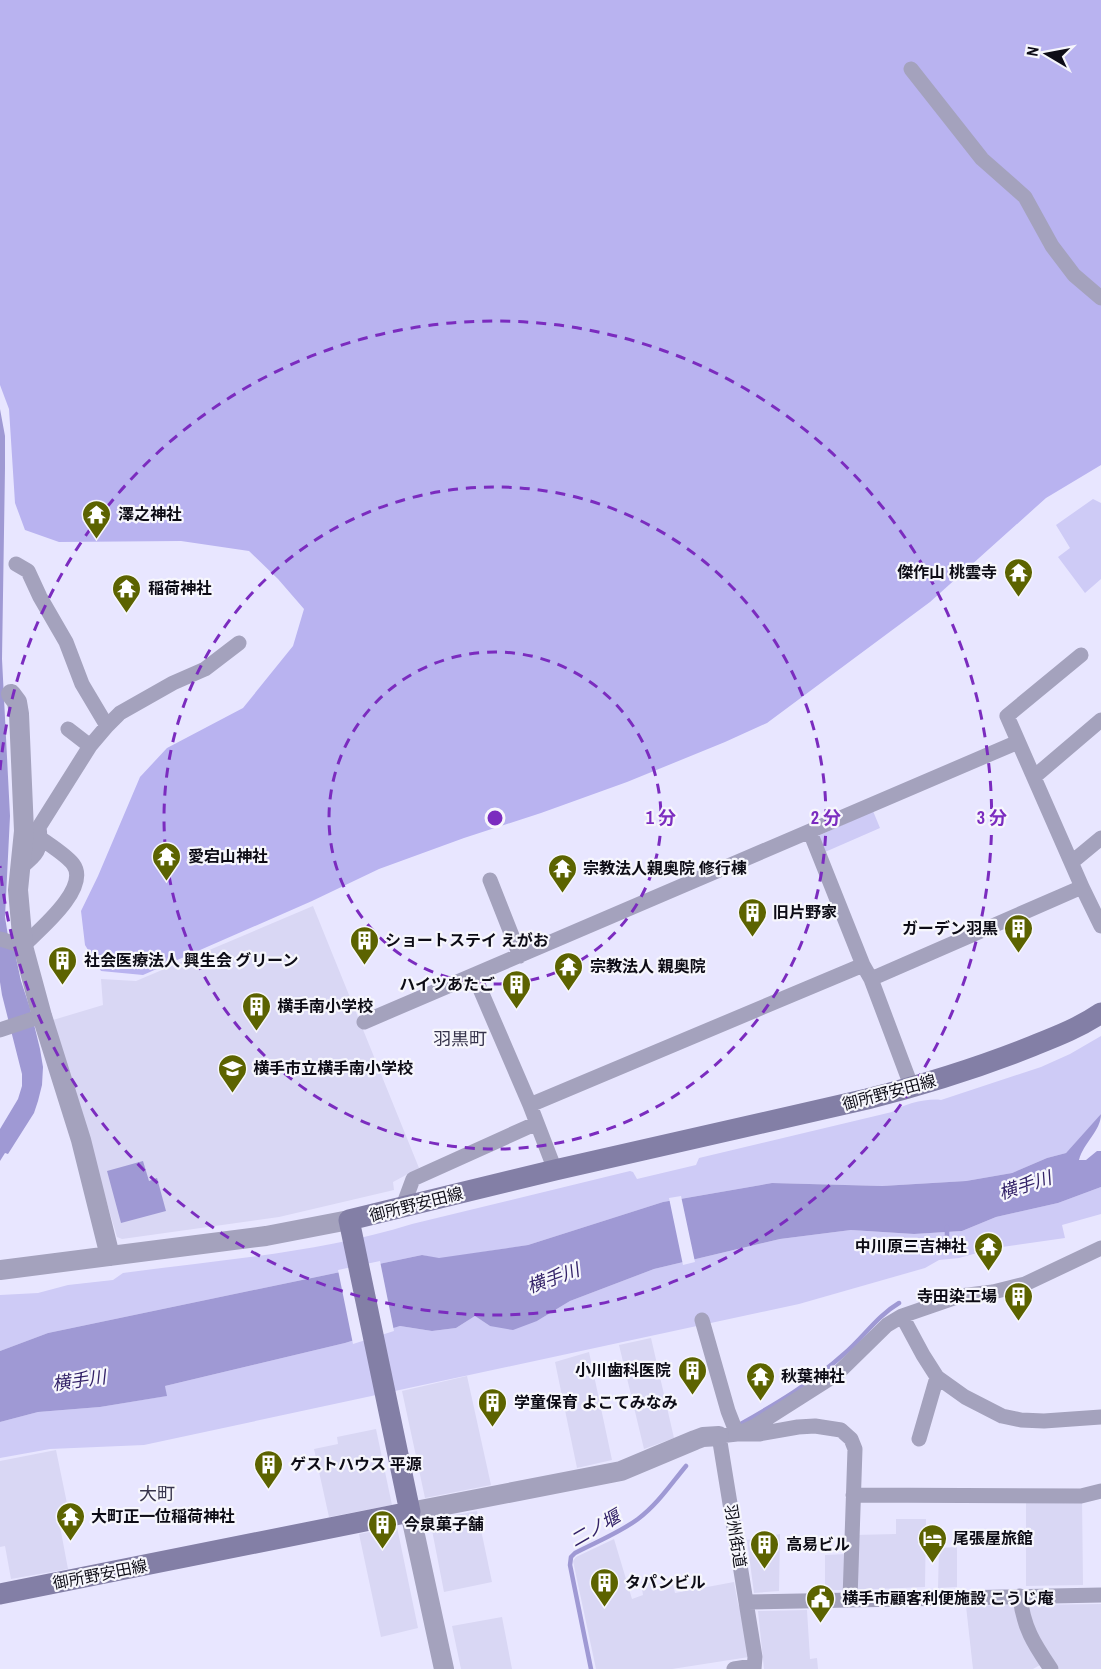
<svg xmlns="http://www.w3.org/2000/svg" width="1101" height="1669" viewBox="0 0 1101 1669" font-family="'Archivo Narrow','Noto Sans JP',sans-serif">
<style>
.built{fill:#d9d7f4}
.green{fill:#cecbf6}
.forest{fill:#b9b3f0}
.water{fill:#9f99d4}
.pier{fill:#e8e6ff}
.lines{fill:none;stroke-linecap:round;stroke-linejoin:round}
.stream{stroke:#9f99d4;stroke-width:4.5}
.minor{stroke:#a4a2bd;stroke-width:15}
.tertiary{stroke:#a4a2bd;stroke-width:20}
.secondary{stroke:#837fa6;stroke-width:21}
.ring{fill:none;stroke:#7b2cbf;stroke-width:3;stroke-dasharray:10 8}
.labels{text-anchor:middle;dominant-baseline:central;stroke-width:4.5;stroke-linejoin:round;paint-order:stroke}
.poi-label{font-size:16px;font-weight:bold;fill:#0d0c16;stroke:#f6f6fc;text-anchor:start}
.street-label{font-size:16px;fill:#0d0c16;stroke:#f6f6fc}
.neighbourhood-label{font-size:18px;fill:#37344c;stroke:#f6f6fc}
.water-label{font-size:18px;font-style:italic;fill:#332268;stroke:#f6f6fc}
.centre{fill:#7b2cbf;stroke:#f6f6fc;stroke-width:3}
.ring-label{font-size:18px;text-anchor:middle;font-weight:bold;fill:#7b2cbf;stroke:#f6f6fc;stroke-width:4.5;stroke-linejoin:round;paint-order:stroke}
</style>
<rect width="100%" height="100%" fill="#e8e6ff"/>
<path class="built" d="M313 906 419 1168 393 1182 394 1190 279 1217 122 1239 117 1237 53 1020 103 1005 101 979 136 981Z
M651 1338 674 1438 644 1449 619 1345Z
M589 1352 612 1460 577 1468 555 1362Z
M467 1376 491 1485 425 1498 402 1391Z
M376 1429 392 1505 329 1517 314 1449 338 1444 337 1437Z
M56 1450 70 1518 59 1521 68 1569 11 1579 5 1546 0 1547V1461Z
M1082 1497 1083 1585 1026 1586V1499Z
M477 1511 492 1582 444 1592 431 1525 434 1519Z
M896 1519H926L925 1587 854 1590 855 1535 896 1534Z
M397 1527 418 1628 381 1637 359 1534Z
M780 1534 779 1591 754 1593 747 1540Z
M614 1539 632 1599 643 1595 641 1582 655 1579 657 1584 672 1581 675 1593 734 1582 738 1604 743 1614 749 1657 672 1669H596L573 1561 576 1557Z
M957 1547V1587L938 1588 939 1548Z
M847 1554V1590H825V1555Z
M1101 1604V1669H1059L1037 1636 1027 1605Z
M1016 1605 1040 1665 1033 1669H973L966 1606Z
M807 1610 810 1659 817 1658 818 1669H764L758 1611Z
M502 1617 512 1669H461L452 1626Z"/>
<path class="green" d="M1093 499 1101 503V579L1085 593 1058 557 1070 548 1056 525Z
M873 811 880 828 825 852 818 836Z
M1101 1036V1114L1098 1118 1066 1153 1047 1158 1012 1173 966 1181 882 1186 772 1183 663 1202 528 1245 439 1259 422 1255 48 1333 0 1351V1295L38 1293 68 1285 113 1280 123 1273C219 1260 319 1253 412 1224L630 1171 633 1172 637 1179 696 1165 699 1158 892 1112C903 1104 928 1098 941 1100L1041 1067 1070 1054Z
M1101 1187V1214L1062 1225 1065 1238 995 1248 959 1258 939 1260 925 1268 799 1304 144 1445 50 1449 0 1458V1422L38 1412 100 1407 166 1396 165 1386 345 1343 400 1326 432 1331 456 1328 475 1316 490 1326 537 1321 570 1301 654 1269 780 1239 851 1230 914 1234 962 1231 996 1217 1058 1203Z"/>
<path class="forest" d="M0 0H1101V465L1046 498 930 602 767 723 725 742 627 782 541 813 464 838 379 869 312 901 143 975 101 971 85 945 81 911 98 876 140 777 167 748 243 708 293 646 304 609 278 579 249 551 181 541 59 542 25 530 15 503 9 409 0 385Z"/>
<path class="water" d="M0 409 5 436V468L2 659 10 816 5 917 8 936 15 953 21 981 30 1008 40 1049 43 1067 42 1085 38 1101 34 1113 8 1154 5 1153 0 1161V1129L18 1099 22 1086V1074L2 995 0 982Z
M1101 1114C1101 1131 1083 1143 1079 1160H1086L1097 1151H1101V1187L1058 1203 996 1217 962 1231 914 1234 851 1230 780 1239 654 1269 570 1301 537 1321 513 1330 490 1326 475 1316 456 1328 432 1331 400 1326 345 1343 165 1386 167 1396 100 1407 38 1412 0 1422V1351L48 1333 422 1255 439 1258 528 1245 663 1202 772 1183 882 1186 966 1181 1012 1173 1047 1158 1066 1153Z
M143 1161 149 1181 157 1178 166 1211 121 1223 107 1171Z"/>
<path class="pier" d="M681 1196 695 1262 683 1265 669 1198Z
M380 1261 394 1331 353 1344 338 1270Z"/>
<g class="lines">
<path class="stream" d="M947 1237V1227
M739 1425C776 1404 813 1382 844 1354 863 1338 877 1316 899 1303
M591 1669 570 1565 571 1557 575 1553C596 1542 619 1533 638 1519 657 1505 671 1484 686 1466"/>
<path class="minor" d="M911 69 982 159 1025 197 1052 246 1074 275 1101 298
M16 564 28 571 40 597 66 642 82 684 107 726
M1081 655 1007 716 1082 887 1101 926
M68 729 90 746
M1034 777 1101 720
M810 832 863 965 871 979 912 1088
M1072 862 1101 838
M20 868C37 855 42 850 39 827L90 746 107 726 120 713 173 683 205 669 239 643
M490 880 520 956
M0 939 23 946C38 931 91 888 73 864 67 856 49 844 40 838
M474 975 530 1105 555 1170
M871 979 1082 887
M364 1022 1018 742
M0 1030 42 1016
M530 1105 863 965
M403 1206 413 1179 537 1123
M902 1316 923 1355 937 1377 965 1397 1002 1416 1021 1420 1044 1421 1101 1417
M702 1320 728 1411 737 1434H759L798 1427 815 1426 841 1430 851 1439 855 1449 850 1599
M919 1439 937 1377
M853 1495 1081 1496 1101 1491
M1020 1596C1023 1627 1034 1644 1051 1669
M747 1602 1101 1595
M734 1669 753 1666
M754 1669 755 1657 719 1436 737 1434 755 1426 837 1374 887 1325 902 1316 960 1296 993 1292 1025 1284 1101 1248"/>
<path class="tertiary" d="M11 694 17 702 19 714 24 831 18 890 23 946 42 1016 81 1140 110 1256
M0 1270 266 1236 349 1220
M444 1669 410 1512 621 1471 695 1440 703 1437 719 1436"/>
<path class="secondary" d="M0 1594 410 1512 349 1220 555 1170 867 1099C922 1085 977 1068 1030 1047 1055 1037 1079 1028 1101 1013"/>
</g>
<g class="ring">
<circle cx="495" cy="818" r="166"/>
<circle cx="495" cy="818" r="331"/>
<path d="M0 770A497 497 0 1 1 0 866"/>
</g>
<defs>
<symbol id="temple-pin" viewBox="-11 -11 22 30"><path d="M0 17L-7.5 6A9.5 9.5 0 1 1 7.5 6Z" fill="#5c6300" stroke="#f6f6fc"/><path d="M0-6L5-2H3V0L6.5 2.5H4V6H1.5V3h-3V6H-4V2.5H-6.5L-3 0V-2H-5Z" fill="#fff"/></symbol>
<symbol id="building-pin" viewBox="-11 -11 22 30"><path d="M0 17L-7.5 6A9.5 9.5 0 1 1 7.5 6Z" fill="#5c6300" stroke="#f6f6fc"/><path d="M-4-6H4V6H1V3H-1V6H-4ZM-2.5-4.3h1.7v1.8h-1.7ZM.8-4.3h1.7v1.8H.8ZM-2.5-1h1.7V.8h-1.7ZM.8-1h1.7V.8H.8Z" fill="#fff"/></symbol>
<symbol id="school-pin" viewBox="-11 -11 22 30"><path d="M0 17L-7.5 6A9.5 9.5 0 1 1 7.5 6Z" fill="#5c6300" stroke="#f6f6fc"/><path d="M0-5L7-2L0 1L-7-2ZM-4 1L0 2.5L4 1V4Q0 6-4 4Z" fill="#fff"/></symbol>
<symbol id="hotel-pin" viewBox="-11 -11 22 30"><path d="M0 17L-7.5 6A9.5 9.5 0 1 1 7.5 6Z" fill="#5c6300" stroke="#f6f6fc"/><path d="M-6-4.5h1.5V1H6V5H4.5V3h-9V5H-6ZM-4 0a1.8 1.8 0 1 1 3.6 0ZM.5 0V-2.5h3Q6-2.5 6 0Z" fill="#fff"/></symbol>
<symbol id="civic-pin" viewBox="-11 -11 22 30"><path d="M0 17L-7.5 6A9.5 9.5 0 1 1 7.5 6Z" fill="#5c6300" stroke="#f6f6fc"/><path d="M-.6-6.5H3V-4.5H.6V-3L4-1V1h2V6H-6V1h2V-1L-.6-3ZM-1.2 2.5V6h2.4V2.5Z" fill="#fff"/></symbol>
</defs>
<g fill-rule="evenodd">
<use href="#temple-pin" x="80" y="498" width="33" height="45"/>
<use href="#temple-pin" x="1002" y="556" width="33" height="45"/>
<use href="#temple-pin" x="110" y="572" width="33" height="45"/>
<use href="#temple-pin" x="150" y="840" width="33" height="45"/>
<use href="#temple-pin" x="546" y="852" width="33" height="45"/>
<use href="#building-pin" x="736" y="896" width="33" height="45"/>
<use href="#building-pin" x="1002" y="912" width="33" height="45"/>
<use href="#building-pin" x="348" y="924" width="33" height="45"/>
<use href="#building-pin" x="46" y="944" width="33" height="45"/>
<use href="#temple-pin" x="552" y="950" width="33" height="45"/>
<use href="#building-pin" x="500" y="968" width="33" height="45"/>
<use href="#building-pin" x="240" y="990" width="33" height="45"/>
<use href="#school-pin" x="216" y="1052" width="33" height="45"/>
<use href="#temple-pin" x="972" y="1230" width="33" height="45"/>
<use href="#building-pin" x="1002" y="1280" width="33" height="45"/>
<use href="#building-pin" x="676" y="1354" width="33" height="45"/>
<use href="#temple-pin" x="744" y="1360" width="33" height="45"/>
<use href="#building-pin" x="476" y="1386" width="33" height="45"/>
<use href="#building-pin" x="252" y="1448" width="33" height="45"/>
<use href="#temple-pin" x="54" y="1500" width="33" height="45"/>
<use href="#building-pin" x="366" y="1508" width="33" height="45"/>
<use href="#hotel-pin" x="916" y="1522" width="33" height="45"/>
<use href="#building-pin" x="748" y="1528" width="33" height="45"/>
<use href="#building-pin" x="588" y="1566" width="33" height="45"/>
<use href="#civic-pin" x="804" y="1582" width="33" height="45"/>
</g>
<g class="labels">
<g class="poi-label">
<text x="118" y="514">澤之神社</text>
<text x="997" y="572" text-anchor="end">傑作山 桃雲寺</text>
<text x="148" y="588">稲荷神社</text>
<text x="188" y="856">愛宕山神社</text>
<text x="583" y="868">宗教法人親奥院 修行棟</text>
<text x="773" y="912">旧片野家</text>
<text x="998" y="928" text-anchor="end">ガーデン羽黒</text>
<text x="385" y="940">ショートステイ えがお</text>
<text x="84" y="960">社会医療法人 興生会 グリーン</text>
<text x="590" y="966">宗教法人 親奥院</text>
<text x="495" y="984" text-anchor="end">ハイツあたご</text>
<text x="277" y="1006">横手南小学校</text>
<text x="253" y="1068">横手市立横手南小学校</text>
<text x="967" y="1246" text-anchor="end">中川原三吉神社</text>
<text x="997" y="1296" text-anchor="end">寺田染工場</text>
<text x="671" y="1370" text-anchor="end">小川歯科医院</text>
<text x="781" y="1376">秋葉神社</text>
<text x="514" y="1402">学童保育 よこてみなみ</text>
<text x="290" y="1464">ゲストハウス 平源</text>
<text x="91" y="1516">大町正一位稲荷神社</text>
<text x="404" y="1524">今泉菓子舗</text>
<text x="953" y="1538">尾張屋旅館</text>
<text x="786" y="1544">高易ビル</text>
<text x="625" y="1582">タパンビル</text>
<text x="842" y="1598">横手市顧客利便施設 こうじ庵</text>
</g>
<g class="street-label">
<text transform="translate(889 1092) rotate(-15)">御所野安田線</text>
<text transform="translate(416 1204) rotate(-14)">御所野安田線</text>
<text transform="translate(736 1536) rotate(81)">羽州街道</text>
<text transform="translate(100 1574) rotate(-11)">御所野安田線</text>
</g>
<g class="neighbourhood-label">
<text x="460" y="1038">羽黒町</text>
<text x="157" y="1493">大町</text>
</g>
<g class="water-label">
<text transform="translate(1025 1185) rotate(-18)">横手川</text>
<text transform="translate(553 1278) rotate(-20)">横手川</text>
<text transform="translate(79 1380) rotate(-8)">横手川</text>
<text transform="translate(595 1528) rotate(-30)">二ノ堰</text>
</g>
</g>
<circle cx="495" cy="818" r="9" class="centre"/>
<g class="ring-label">
<text x="661" y="824">1 分</text>
<text x="826" y="824">2 分</text>
<text x="992" y="824">3 分</text>
</g>
<g transform="translate(1047 54) rotate(280)" stroke="#f6f6fc" stroke-width="4.5" paint-order="stroke">
<path d="M0-4.5L10 22L0 15L-10 22Z" fill="#0d0c16"/>
<text y="-9" font-size="16" font-weight="bold" text-anchor="middle" fill="#0d0c16">N</text>
</g>
</svg>
